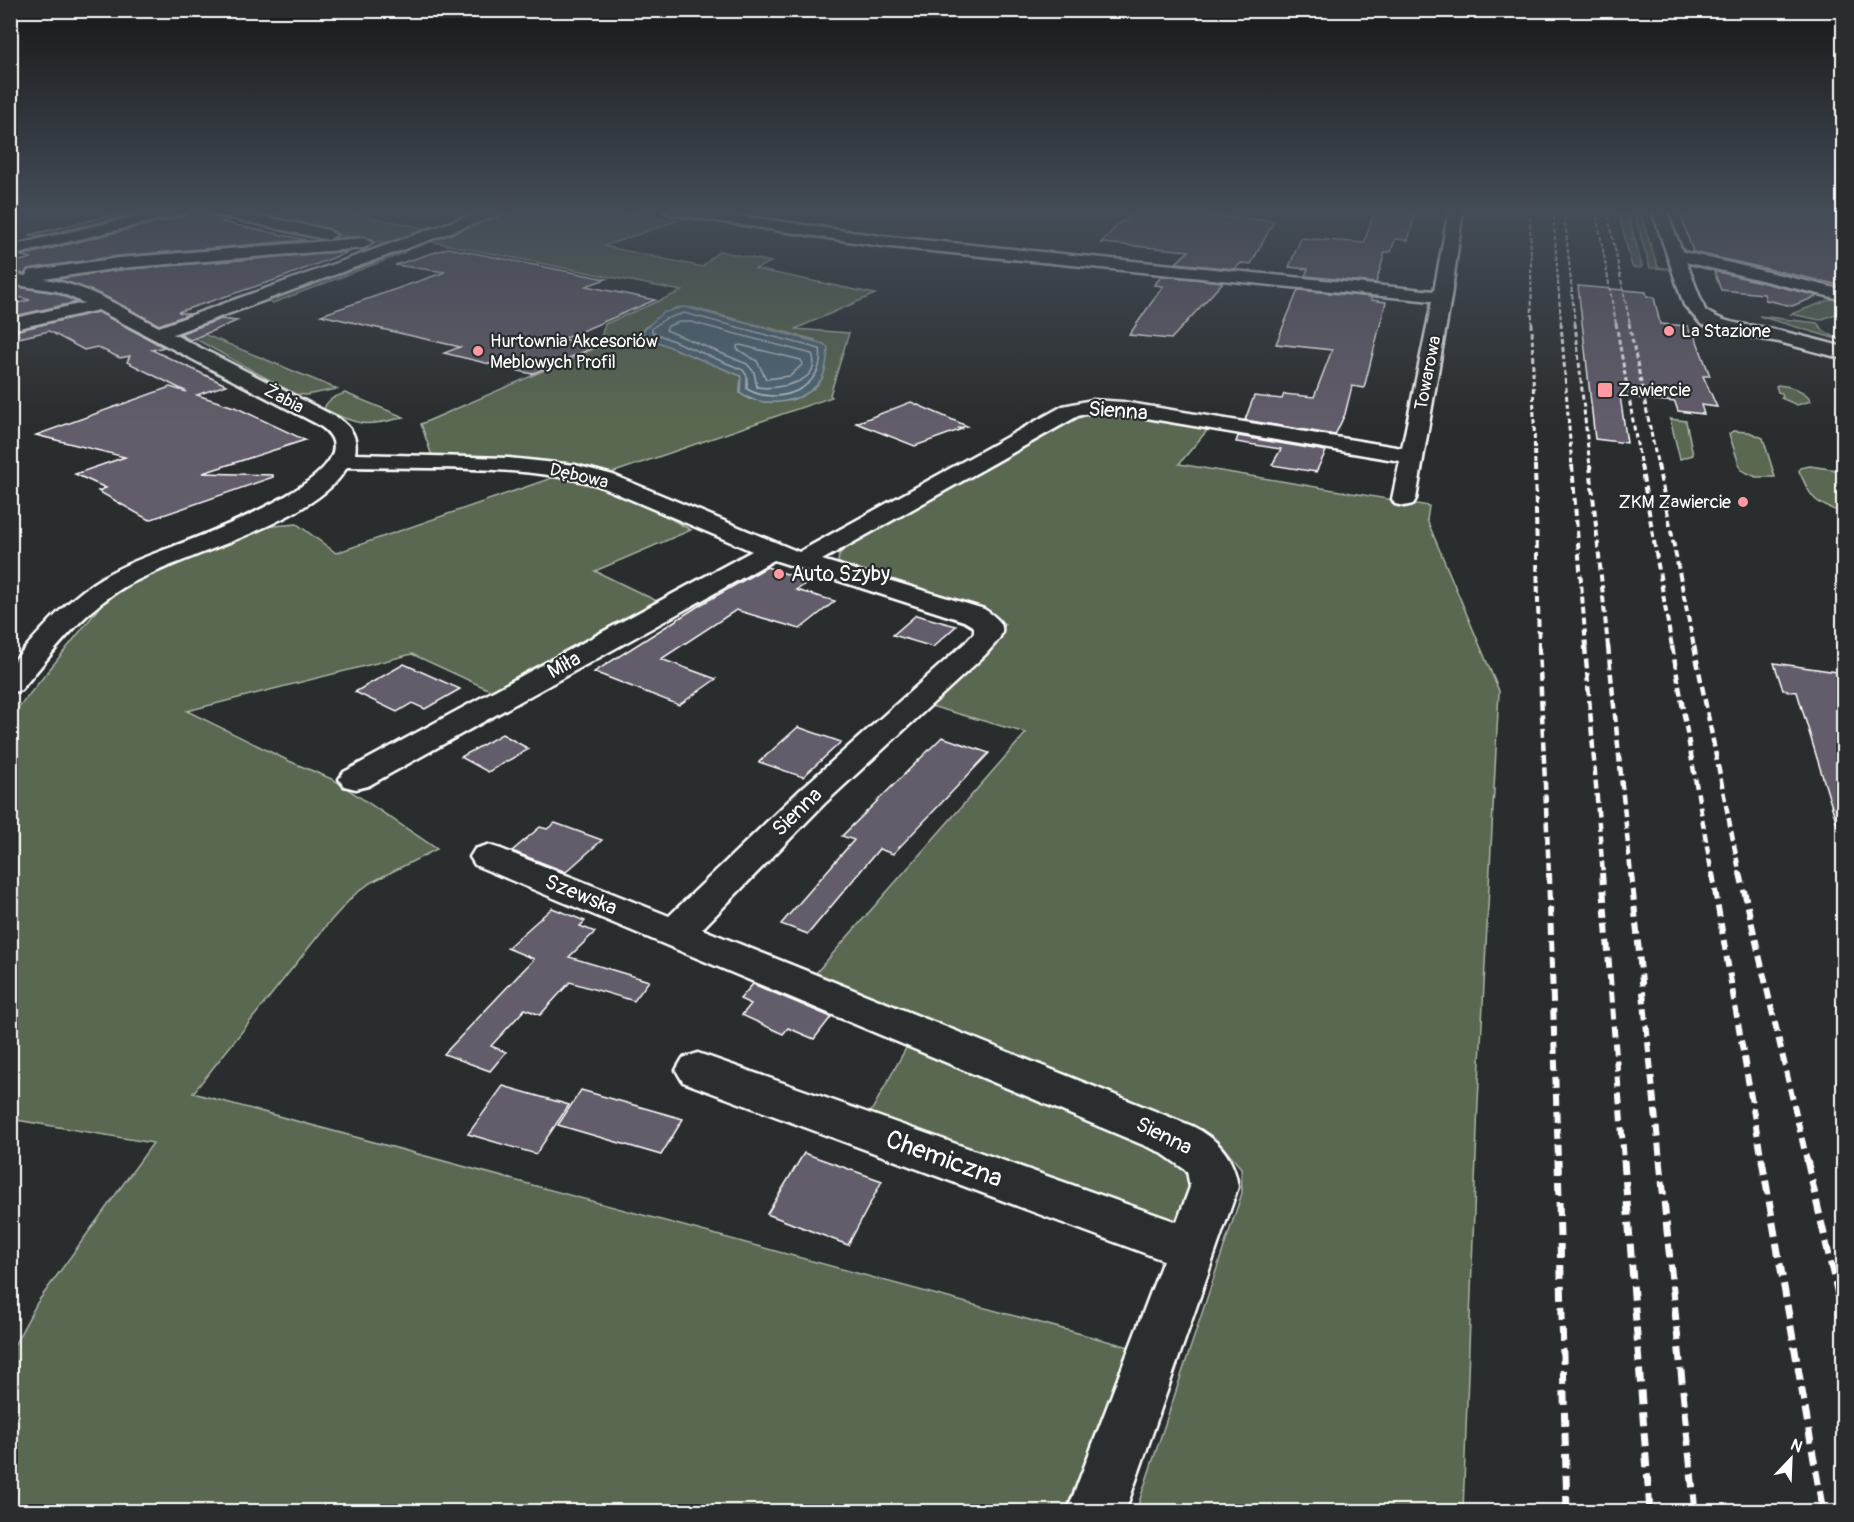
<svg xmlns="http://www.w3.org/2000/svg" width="1854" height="1522" viewBox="0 0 1854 1522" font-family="Pangolin,sans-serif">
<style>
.green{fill:#5a6851;stroke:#acb4a8;stroke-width:1.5;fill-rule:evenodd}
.water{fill:#506774;stroke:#96a4ac;stroke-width:1.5}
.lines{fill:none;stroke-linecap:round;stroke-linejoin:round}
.shore{stroke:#b9c2c7;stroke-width:1.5}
.building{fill:#645b6b;stroke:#fff;stroke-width:1.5}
.minor-casing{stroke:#fff;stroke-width:5}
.tertiary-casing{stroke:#fff;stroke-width:5}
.minor{fill:#2a2d2e;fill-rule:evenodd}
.tertiary{fill:#2a2d2e;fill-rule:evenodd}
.rail-far5{stroke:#fff;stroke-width:2;stroke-dasharray:4.5 2;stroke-linecap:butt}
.rail-far4{stroke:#fff;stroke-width:3;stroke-dasharray:5 3;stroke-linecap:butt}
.rail-far3{stroke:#fff;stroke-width:4;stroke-dasharray:7 4;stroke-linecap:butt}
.rail-far2{stroke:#fff;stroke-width:4.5;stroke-dasharray:9 4.5;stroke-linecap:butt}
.rail-far1{stroke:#fff;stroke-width:6;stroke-dasharray:11 6;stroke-linecap:butt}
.rail{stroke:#fff;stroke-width:7;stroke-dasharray:14 7;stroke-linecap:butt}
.poi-dot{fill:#ff9aa2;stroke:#2a2d2e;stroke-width:2}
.labels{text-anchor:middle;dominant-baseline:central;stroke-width:4.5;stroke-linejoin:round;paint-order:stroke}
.far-poi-label{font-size:18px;fill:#fff;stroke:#2a2d2e;text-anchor:start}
.far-street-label{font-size:18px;fill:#fff;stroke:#2a2d2e}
.street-label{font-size:21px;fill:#fff;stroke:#2a2d2e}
.poi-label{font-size:21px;fill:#fff;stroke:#2a2d2e;text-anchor:start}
.near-street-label{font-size:26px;fill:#fff;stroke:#2a2d2e}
</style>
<rect width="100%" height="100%" fill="#2a2d2e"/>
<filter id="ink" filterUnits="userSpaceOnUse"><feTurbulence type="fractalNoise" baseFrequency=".0167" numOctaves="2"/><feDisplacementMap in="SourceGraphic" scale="12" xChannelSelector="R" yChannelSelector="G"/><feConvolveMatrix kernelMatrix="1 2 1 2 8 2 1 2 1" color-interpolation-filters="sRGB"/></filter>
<g filter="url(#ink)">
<path class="green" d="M224 210H335L425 228 433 225 430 228 393 242H372Z
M511 210H616L677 221 604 246 702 267 719 251 771 262 755 269 875 294 795 329 849 333 830 395 832 397 606 475 433 459 421 424 598 347 605 324 682 291 428 241ZM684 307 693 308 815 340 777 402 749 399 740 393 741 376 646 336 642 332 644 328 675 308Z
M1618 210H1626L1635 239 1631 240H1635L1642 266 1640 268 1632 267Z
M1633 210H1639L1658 267 1671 269 1650 268Z
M397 252 404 253 273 303 266 300Z
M1835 298 1843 300V311L1820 320 1791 314Z
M1759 316 1817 323 1824 331 1840 340Z
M189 328 337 389 306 395 295 394 183 332Z
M1778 385C1789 386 1806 390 1811 401L1797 405 1781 398 1783 397 1782 393 1778 392 1776 386Z
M345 393 404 417C365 428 359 425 324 409 327 399 337 396 345 393Z
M1105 410 1210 427 1179 464 1429 506 1427 520 1499 691 1478 1102 1463 1511H1136L1242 1193 1241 1168 1217 1140 815 974 1026 733 927 705C952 683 996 656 1005 624L989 613 852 571 838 562 839 555 845 547 1079 415 1090 411Z
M1670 419 1686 421 1693 455 1680 459Z
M1733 431 1749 432 1763 438 1775 477H1756L1741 470 1729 434Z
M1810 466 1843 471V513C1813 503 1812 499 1799 471L1800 468Z
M566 473 655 510 691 530 595 571 659 602 494 692 412 654 187 711 289 761 334 780 437 849 370 883 353 896 326 926 193 1093 1133 1348 1070 1511 11 1512V1351L37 1303 153 1143 11 1119V717L107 598 124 585 261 527 297 524 336 553Z
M910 1041 1163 1147 1195 1175 1184 1230 868 1117Z"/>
<path class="water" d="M684 307 824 344 828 348C827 358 827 371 821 380 804 404 763 409 740 393L741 376 653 340 642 332 662 313Z"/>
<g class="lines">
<path class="shore" d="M684 313 820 349C826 389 777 407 747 389V376L743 370 652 332V328L665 319Z
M679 322H691L812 354C824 383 775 390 757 387L754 372 747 364 666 330 668 326Z
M740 345 801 360 803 364 790 376 766 379 757 361 737 349V346Z"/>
</g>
<path class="building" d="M135 210H152L37 237 29 235Z
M189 210H204L212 216 229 220 221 222 306 240 119 256 28 269 25 274 10 272V263L32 258 21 256 186 215Z
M1135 210H1146L1274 221 1251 264 1241 263 1235 269 1176 263 1189 251 1101 243 1121 221 1125 222Z
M1375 210 1416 212 1408 240 1395 239 1391 252H1385L1376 283 1305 276 1308 269 1289 267 1301 238 1364 243Z
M1679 210H1783L1813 214 1817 210H1844V286L1693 252Z
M448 248 606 279 586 286 655 300 563 339 597 346 532 374 444 353 460 347 321 315 445 272 395 265Z
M351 251 278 279 178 312 189 314 159 325 104 296 58 279 119 270Z
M1714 271 1818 296 1792 306 1766 300 1764 294 1721 290Z
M1162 276 1223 282 1171 339 1129 335 1163 286 1154 285Z
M10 286 56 293 77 302 10 317V305L30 300 10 295Z
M1578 286 1646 292 1647 296 1654 297 1660 324 1688 326 1691 336H1695L1710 376H1703L1717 407 1701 405 1704 414 1678 411 1675 402 1620 396 1627 443 1595 439Z
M1298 290 1372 297 1371 300 1386 302 1364 388 1352 386 1345 414 1335 435 1245 420 1254 396 1282 399 1284 394 1314 397 1332 350 1276 344Z
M98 312 164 347 152 350 226 385 197 395 237 408 305 440 203 473 273 475V477L149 520 98 491 106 488 75 474 125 457 36 435 170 387 187 392 127 362 130 356 120 358 97 347 84 350 49 331 10 340V332Z
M221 319 237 321 190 340 179 334Z
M911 402 967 426 959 428 962 429 915 446 856 423Z
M1238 436 1326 451 1316 472 1272 465 1281 449 1236 442Z
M767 567 809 582 796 590 835 601 800 629 736 610 661 659 716 679 679 705 594 672 700 605Z
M916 615 956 626 933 647 893 635Z
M1774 663 1844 673V823L1837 824 1797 692 1783 690Z
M404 664 460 689 425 709 412 703 397 712 355 692Z
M798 727 841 742 803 777 759 762Z
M502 734 529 749 488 772 461 757Z
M942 737 989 753 893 854 879 849 808 934 781 924 854 840 842 836Z
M555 823 602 840 566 872 512 851 540 827 547 829Z
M552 908 585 921 580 926 595 932 569 957 649 981 634 1001 570 982 540 1015 525 1009 491 1046 506 1052 490 1071 444 1054 534 959 507 948Z
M753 984 831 1017 814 1039 788 1028 783 1034 742 1015 751 1004 740 999Z
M503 1086 569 1105 536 1154 468 1134Z
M581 1090 683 1119 661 1155 558 1125Z
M804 1153 882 1181 848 1245 767 1214Z"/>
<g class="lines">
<defs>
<path id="minor" d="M162 210H187L185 213 10 256V246Z
M206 210H233L328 230 336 235 328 240 213 214Z
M484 210H505L503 213 173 334 338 418C351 427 358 437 355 454L508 458 575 465 613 475 799 552 1063 406 1092 400 1123 402 1402 448 1433 297 1436 293H1448L1451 297 1416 499 1413 504 1404 506 1395 504 1392 499 1400 461 1123 414 1092 412 1078 416 822 560 984 609C1012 627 1004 634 985 655L824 804 702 929 1192 1126C1218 1139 1234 1157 1238 1187L1125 1512H1067L1163 1260 683 1082 676 1070 683 1058 698 1053 1177 1222 1190 1187 1187 1171 1160 1152 475 865 470 857 475 849 488 845 501 849 669 916 800 790 965 643 974 633V627L964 621 774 560 368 786 356 789 344 786 339 779 344 772 752 551 597 485C520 464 427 469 347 467 316 523 181 554 124 587 82 612 52 654 21 690L10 693V665C39 633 66 599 103 577 121 566 142 558 161 551 189 540 393 469 317 424L98 310 10 330V319L84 303 57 291 10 284V274L26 276 28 271 34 270 119 258 364 238 372 243 364 248 119 268 44 279C86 284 122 308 159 327Z
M1675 250 1844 290V300L1669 258 1667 255Z"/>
<path id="tertiary" d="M663 210H700L881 236 1434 291 1449 210H1463L1451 297 1448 301 1442 302 881 246 670 214Z
M1652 210H1666L1705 310C1726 326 1751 324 1776 330 1799 335 1821 341 1844 347V359L1779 342 1727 333 1701 324 1684 305Z"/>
</defs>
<use href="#minor" class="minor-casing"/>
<use href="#tertiary" class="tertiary-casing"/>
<use href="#minor" class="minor"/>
<use href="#tertiary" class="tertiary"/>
<path class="rail-far5" d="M1530 210 1532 324
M1553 210 1561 324
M1564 210 1575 324
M1596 210 1616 324
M1607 210 1630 324"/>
<path class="rail-far4" d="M1532 323 1535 467
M1561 323 1572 467
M1575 323 1590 467
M1616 323 1641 467
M1629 323 1658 467"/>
<path class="rail-far3" d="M1535 465 1539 647
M1572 465 1586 647
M1590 465 1608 647
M1641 465 1672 647
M1658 465 1694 647"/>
<path class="rail-far2" d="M1539 646 1549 875
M1585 646 1603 875
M1608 646 1631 875
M1672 646 1712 875
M1694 646 1740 875"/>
<path class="rail-far1" d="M1549 873 1558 1161
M1602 873 1624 1161
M1631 873 1660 1161
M1712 873 1762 1161
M1740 873 1807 1161"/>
<path class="rail" d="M1558 1160 1567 1512
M1624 1160 1650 1512
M1660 1160 1695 1512
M1762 1160 1823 1512
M1807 1160 1844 1321"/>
</g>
</g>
<linearGradient id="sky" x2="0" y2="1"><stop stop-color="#171919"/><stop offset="0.5" stop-color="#444c57"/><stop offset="1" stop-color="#444c57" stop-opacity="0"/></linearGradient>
<rect width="1854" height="423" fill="url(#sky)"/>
<g class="poi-dot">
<circle cx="1669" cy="331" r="6"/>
<circle cx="478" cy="351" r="6"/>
<rect x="1597" y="382" width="16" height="16" rx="3"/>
<circle cx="1743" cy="502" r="6"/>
<circle cx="779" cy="574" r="6"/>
</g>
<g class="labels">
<g class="far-poi-label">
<text x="1681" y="331">La Stazione</text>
<text x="490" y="341">Hurtownia Akcesoriów<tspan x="490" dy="21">Meblowych Profil</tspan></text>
<text x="1618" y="390">Zawiercie</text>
<text x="1731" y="502" text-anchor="end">ZKM Zawiercie</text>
</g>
<g class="far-street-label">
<text transform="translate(1428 373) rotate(-79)">Towarowa</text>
<text transform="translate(284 399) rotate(28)">Żabia</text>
<text transform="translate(579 476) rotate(13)">Dębowa</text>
</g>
<g class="street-label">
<text transform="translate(1118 411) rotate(4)">Sienna</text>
<text transform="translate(564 665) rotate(-29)">Miła</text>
<text transform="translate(797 812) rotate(-44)">Sienna</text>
<text transform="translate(581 895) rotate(22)">Szewska</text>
<text transform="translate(1164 1136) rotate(26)">Sienna</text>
</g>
<g class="poi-label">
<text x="791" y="574">Auto Szyby</text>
</g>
<g class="near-street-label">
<text transform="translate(944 1159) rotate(20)">Chemiczna</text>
</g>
</g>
<rect width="1854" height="1522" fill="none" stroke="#2a2d2e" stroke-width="36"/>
<rect x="18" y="18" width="1818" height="1486" fill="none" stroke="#fff" stroke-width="2" filter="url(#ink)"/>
<g transform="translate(1791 1459) rotate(23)" stroke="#2a2d2e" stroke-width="4.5" paint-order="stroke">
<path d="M0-4.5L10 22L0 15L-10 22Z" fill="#ffffff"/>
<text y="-9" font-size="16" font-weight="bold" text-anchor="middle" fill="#ffffff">N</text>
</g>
</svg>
